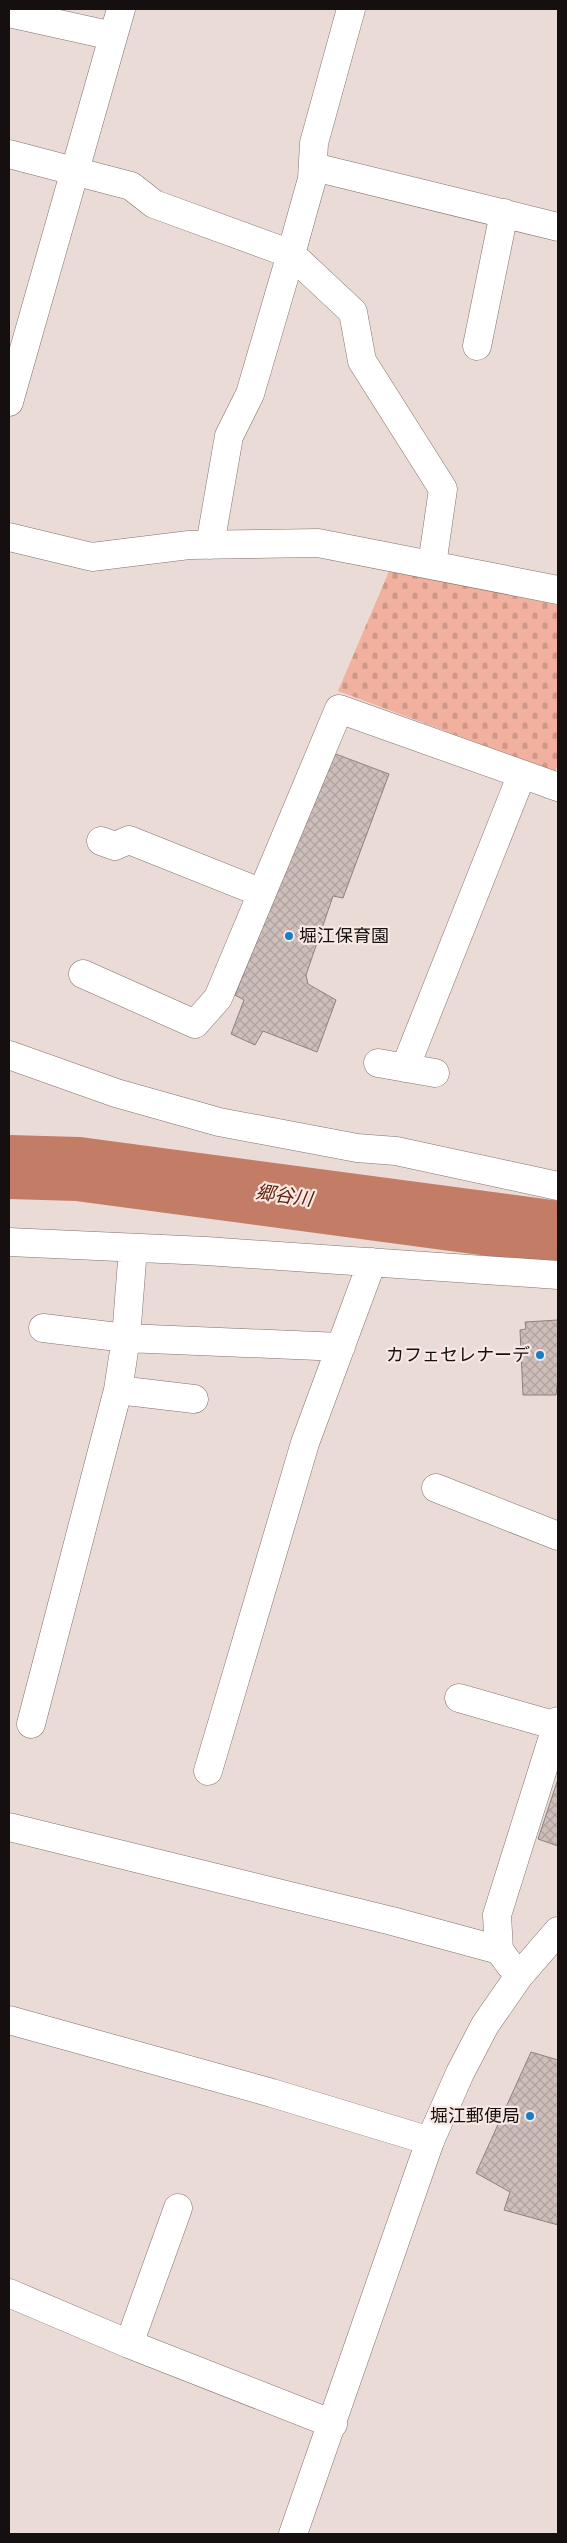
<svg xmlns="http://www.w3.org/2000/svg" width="567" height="2543" viewBox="0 0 567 2543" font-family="Signika,'Noto Sans JP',sans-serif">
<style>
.cemetery{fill:url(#cemetery-stones)}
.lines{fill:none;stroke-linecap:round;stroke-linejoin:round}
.river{stroke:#c37c66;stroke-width:64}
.building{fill:url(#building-cross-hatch);stroke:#90817d}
.minor-casing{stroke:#80726e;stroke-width:29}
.tertiary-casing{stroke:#80726e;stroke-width:29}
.minor{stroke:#fff;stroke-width:28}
.tertiary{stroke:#fff;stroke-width:28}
.poi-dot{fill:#177dc8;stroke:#f8e8e3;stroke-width:2}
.labels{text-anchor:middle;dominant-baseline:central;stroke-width:4.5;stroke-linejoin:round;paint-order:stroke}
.poi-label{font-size:18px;fill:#15100f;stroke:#f8e8e3;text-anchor:end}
.water-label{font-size:19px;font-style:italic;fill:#5f1e08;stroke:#f8e8e3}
</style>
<defs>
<pattern id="cemetery-stones" width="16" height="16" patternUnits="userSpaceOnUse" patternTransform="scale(1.25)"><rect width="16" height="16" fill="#f2b19e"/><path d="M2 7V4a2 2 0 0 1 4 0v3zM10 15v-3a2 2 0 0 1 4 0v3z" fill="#cf9787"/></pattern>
<pattern id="building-cross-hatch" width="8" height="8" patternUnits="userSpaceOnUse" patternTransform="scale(1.25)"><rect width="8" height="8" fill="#cdbeb9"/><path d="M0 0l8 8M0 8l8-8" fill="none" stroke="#afa29e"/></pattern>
</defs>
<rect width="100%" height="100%" fill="#eadbd6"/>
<path class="cemetery" d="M390 569 558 605V764L555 772 338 691Z"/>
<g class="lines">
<path class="river" d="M9 1167 78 1169 558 1233"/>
</g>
<path class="building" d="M333 753 389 774 343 898 333 896 306 975 308 984 336 1000 317 1052 263 1031 255 1045 231 1034 244 1000 235 995Z
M558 1320V1380L556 1395H523L520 1330 526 1329 525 1322Z
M558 1779V1846L538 1839Z
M531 2052 558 2060V2225L504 2210 510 2192 476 2173Z"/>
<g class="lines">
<defs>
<path id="minor" d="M9 13 113 36
M9 154 131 186 154 204 291 254 353 312 362 361 443 489 432 565
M314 167 558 227
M477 346 504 213
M9 402 121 9
M9 537 92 557 189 545 318 543 558 590
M210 545 229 436 250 394 291 254 312 179 314 143 351 9
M101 841 115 846 129 840 262 893
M83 974 195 1024 218 998 339 709 558 787
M9 1055 116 1093 219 1122 357 1148 396 1151 558 1186
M378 1063 435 1073
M405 1068 522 774
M9 1242 206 1251 558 1275
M43 1328 126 1338 341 1347
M118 1390 194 1399
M436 1488 558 1536
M459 1698 557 1726
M31 1724 118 1390 126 1338 133 1248
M208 1771 305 1443 372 1262
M9 1827 392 1921 499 1950
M510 1965 499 1950 497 1915 558 1721
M9 2020 272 2093 430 2141
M9 2293 129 2344 333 2424
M129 2344 178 2208"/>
<path id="tertiary" d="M293 2534 430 2141 460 2073 485 2025 519 1976 558 1931"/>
</defs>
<use href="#minor" class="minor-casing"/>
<use href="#tertiary" class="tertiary-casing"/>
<use href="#minor" class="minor"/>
<use href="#tertiary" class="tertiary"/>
</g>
<g class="poi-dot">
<circle cx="289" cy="936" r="5"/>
<circle cx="540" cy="1355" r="5"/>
<circle cx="530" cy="2116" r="5"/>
</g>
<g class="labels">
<g class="poi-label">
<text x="299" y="936" text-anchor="start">堀江保育園</text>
<text x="530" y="1355">カフェセレナーデ</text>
<text x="520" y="2116">堀江郵便局</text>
</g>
<g class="water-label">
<text transform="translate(284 1196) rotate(8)">郷谷川</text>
</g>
</g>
<rect width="567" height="2543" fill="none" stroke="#15100f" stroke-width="20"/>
</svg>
